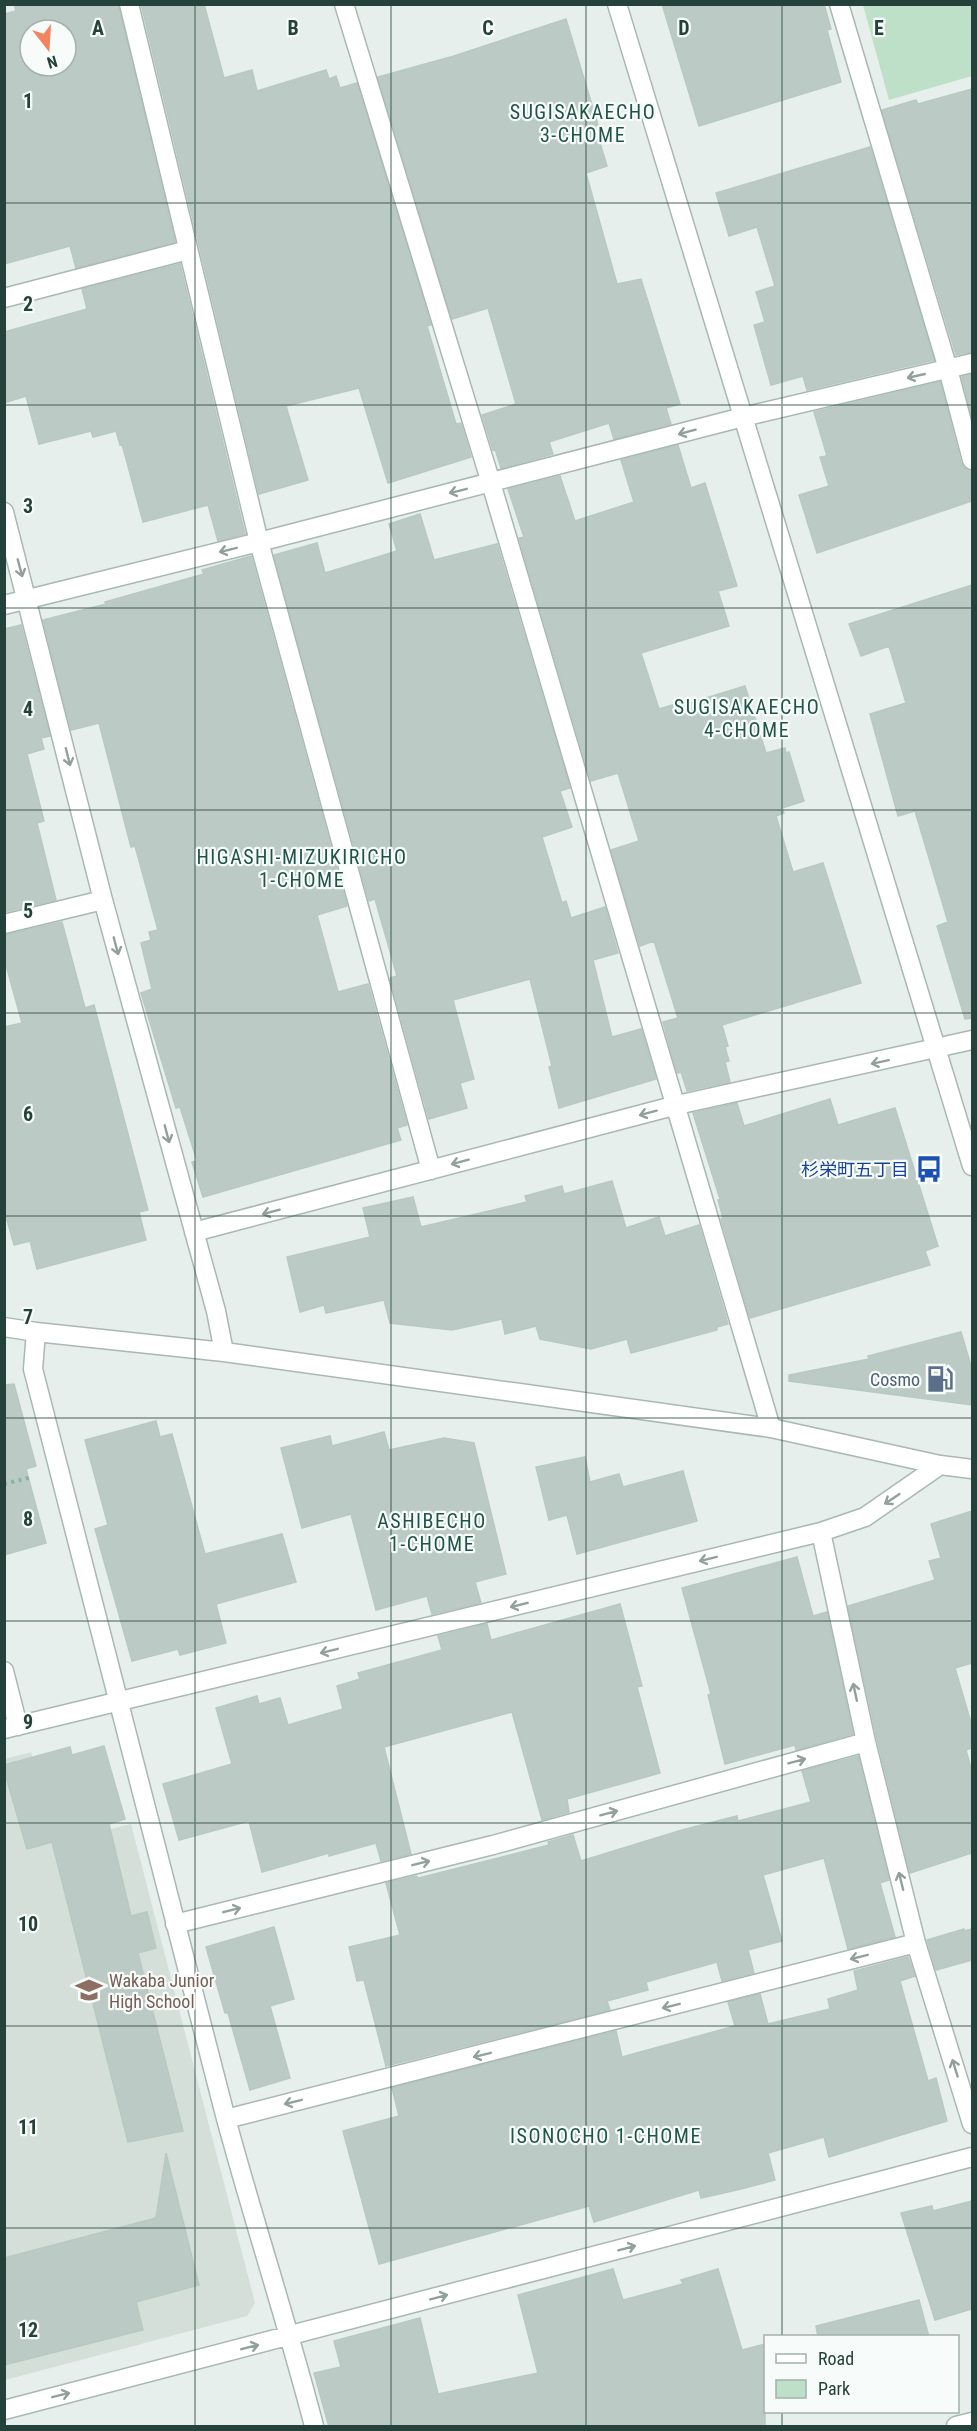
<svg xmlns="http://www.w3.org/2000/svg" width="977" height="2431" viewBox="0 0 977 2431" font-family="'Roboto Condensed','Noto Sans JP',sans-serif">
<style>
.built{fill:#d4dfda}
.green{fill:#bfe0c8}
.building{fill:#bbcac4;stroke:#b8c9c2;stroke-width:1.5;fill-rule:evenodd}
.lines{fill:none;stroke-linecap:round;stroke-linejoin:round}
.minor-casing{stroke:#a8b8b2;stroke-width:21}
.path{stroke:#86b3a5;stroke-width:4;stroke-dasharray:3 4.5;stroke-linecap:butt}
.minor{stroke:#fff;stroke-width:18}
.oneway{stroke:#92a09c}
.grid{fill:none;stroke:#24423a;stroke-width:1.5;stroke-opacity:0.55}
.labels{text-anchor:middle;dominant-baseline:central;stroke-width:4.5;stroke-linejoin:round;paint-order:stroke}
.transit-label{font-size:18px;fill:#164399;stroke:#f7fbf9;text-anchor:end}
.service-label{font-size:18px;fill:#4e5e75;stroke:#f7fbf9;text-anchor:end}
.education-label{font-size:18px;fill:#785e54;stroke:#f7fbf9;text-anchor:start}
.neighbourhood-label{font-size:20px;letter-spacing:1.5px;fill:#1f5548;stroke:#f7fbf9}
.grid-label{font-size:20px;text-anchor:middle;font-weight:bold;fill:#24423a;stroke:#f7fbf9;stroke-width:4.5;stroke-linejoin:round;paint-order:stroke}
</style>
<rect width="100%" height="100%" fill="#e6efeb"/>
<path class="built" d="M31 1752 57 1843 131 1824 255 2303 247 2316 5 2380 4 1759Z"/>
<path class="green" d="M863 5H972V76L889 100Z"/>
<path class="building" d="M14 4H118L175 242 76 268 70 246 4 264V14L16 11ZM30 30H66V66H30Z
M141 4H204L224 78 252 70 257 91 326 70 329 79 336 76 340 88 357 83 431 325 427 326 456 424 461 423 471 457 388 483 359 388 286 406 308 480 259 494Z
M662 4H824L831 29 827 30 841 82 699 126Z
M566 19 598 125 595 126 607 166 586 173 617 284 641 279 680 404 666 408 671 424 614 439 609 423 549 442 553 454 501 468 495 449 493 450 482 415 516 404 488 308 452 319 378 77 454 56Z
M972 89V352L956 355 882 110 916 100 918 104Z
M870 147 934 360 807 390 803 376 771 385 754 325 765 322 756 292 775 286 757 227 729 236 716 193Z
M180 264 245 534 218 541 208 505 143 522 122 444 120 445 116 431 93 437 91 431 39 444 26 396 4 403V332L87 309 82 289Z
M972 374V418L962 377Z
M940 382 961 463 964 468 972 471V501L817 553 799 495 829 486 820 457 827 456 814 412Z
M678 445 691 488 705 483 737 586 718 591 729 626 641 653 659 709 679 703 680 706 745 686 766 753 785 748 786 753 789 752 804 801 782 808 784 813 776 816 793 872 823 863 861 983 722 1025 728 1046 725 1047 729 1061 725 1062 730 1082 687 1091 681 1072 677 1073 663 1022 678 1018 654 941 640 946 611 850 639 841 618 773 591 781 519 538 524 537 508 489 560 476 575 521 634 502 621 460Z
M420 514 434 560 497 544 570 788 560 791 572 827 542 837 562 903 566 901 571 918 605 907 618 953 593 960 612 1037 641 1029 656 1079 559 1108 549 1067 552 1066 530 979 453 1000 474 1079 460 1083 467 1108 429 1119 390 978 397 976 375 899 369 901 274 555 317 543 325 573 397 551 389 524Z
M251 556 347 906 317 915 338 992 368 984 407 1125 397 1128 401 1140 203 1197 192 1162 197 1161 180 1107 176 1108 141 993 152 989 141 943 151 940 149 932 158 930 135 846 131 847 99 723 71 730 43 620 106 604 105 602 204 574 202 570Z
M972 585V1018L965 1019 937 926 948 922 915 811 898 816 870 714 906 703 889 646 861 656 849 624Z
M21 625 50 736 41 738 44 749 27 754 44 821 37 823 56 900 4 912V629Z
M62 922 85 1008 94 1005 148 1210 139 1212 146 1240 37 1269 30 1241 14 1245 4 1209V1027L22 1023 4 958V935Z
M830 1099 838 1125 895 1108 938 1246 925 1251 930 1265 750 1318 721 1219 723 1218 718 1200 720 1199 693 1113 737 1103 744 1126Z
M612 1181 626 1228 659 1217 665 1236 699 1225 728 1324 717 1327V1330L631 1353 627 1339 591 1349 540 1339 536 1326 505 1334 502 1319 452 1330 390 1323 384 1300 326 1313 324 1305 300 1312 287 1257 370 1237 363 1208 413 1197 421 1227 527 1202 525 1196 562 1186 564 1194Z
M961 1332 972 1369V1405L789 1381V1375L869 1359 868 1356Z
M14 1384 36 1466 26 1469 46 1543 4 1555V1385Z
M156 1421 160 1437 172 1434 205 1554 282 1534 296 1582 216 1604 226 1643 180 1655 178 1649 132 1661 95 1529 108 1525 85 1440Z
M384 1432 389 1450 444 1438 474 1443 506 1574 475 1582 481 1603 432 1614 427 1596 376 1610 351 1514 302 1528 281 1448 330 1436 332 1446Z
M585 1457 590 1482 619 1474 623 1487 683 1471 697 1521 577 1554 567 1515 549 1520 536 1467Z
M972 1511V1663L955 1668 972 1726V1748L966 1750 972 1772V1853L910 1873 877 1739 848 1606 935 1580 929 1561 941 1558 931 1524Z
M797 1557 813 1616 827 1612 853 1734 796 1750 795 1745 725 1764 708 1695 711 1694 682 1588Z
M620 1604 642 1686 637 1687 660 1773 567 1799 569 1812 542 1820 512 1712 384 1747 411 1854 381 1861 376 1843 329 1856V1853L262 1872 249 1821 179 1840 163 1784 232 1764 216 1708 257 1696 259 1704 280 1698 288 1725 343 1709 337 1686 360 1679 358 1673 442 1650 438 1636 487 1624 491 1640Z
M104 1746 125 1819 109 1824 131 1916 147 1912 156 1948 138 1953 183 2131 128 2142 52 1842 27 1849 4 1770V1765L70 1747 72 1755Z
M858 1756 889 1880 880 1883 895 1937 848 1949 824 1858 763 1875 782 1941 748 1950 754 1973 722 1981 717 1962 646 1982 648 1990 607 2001 610 2010 386 2066 364 1980 357 1981 349 1947 400 1935 386 1883 416 1876 419 1878 549 1845 548 1842 573 1835 581 1861 682 1830 737 1816 738 1821 811 1802 802 1771Z
M274 1927 294 1999 270 2006 290 2078 250 2090 228 2013H225L206 1947Z
M964 1929V1931L972 1929V1960L936 1970 927 1940Z
M908 1957 915 1976 900 1981 928 2081 936 2078 947 2121 829 2157 824 2137 768 2153 775 2180 741 2189 701 2198 699 2190 594 2222 589 2206 379 2264 343 2131 399 2116 392 2088 616 2031 622 2057 735 2026 728 2002 760 1994 768 2024 830 2009 828 1999 858 1990 854 1971Z
M166 2153 199 2285 136 2302 143 2330 4 2365V2258L156 2218Z
M972 2201V2309L935 2320 901 2213 932 2206 933 2211Z
M613 2269 623 2300 683 2284 681 2280 718 2269 742 2350 765 2344V2427H329L314 2373 341 2367 334 2341 420 2318 438 2394 538 2373 518 2295Z
M919 2300 929 2337H818L816 2326Z"/>
<g class="lines">
<defs>
<path id="minor" d="M129 4 259 542 431 1170
M344 4 491 483 771 1428
M617 4 972 1166
M839 4 948 369 972 460
M4 298 188 250
M4 512 103 900 216 1311 224 1352
M4 605 259 542 743 417 972 363
M4 924 103 900
M194 1232 677 1105 972 1040
M4 1327 36 1332 224 1352 771 1428 940 1465 972 1469
M36 1332 33 1369C96 1618 159 1867 225 2115 253 2219 287 2322 314 2426
M821 1532 866 1742 916 1943 972 2124
M4 1671 18 1726
M4 1729 821 1532 865 1517 940 1465
M175 1924 493 1845 866 1742
M226 2119 916 1943
M4 2410 972 2157
M956 2426 972 2422"/>
</defs>
<use href="#minor" class="minor-casing"/>
<path class="path" d="M4 1484 32 1477"/>
<use href="#minor" class="minor"/>
</g>
<defs><path id="oneway-shaft" d="M-6 0H5M1.5-3L5.5 0L1.5 3" fill="none" stroke-width="1.6" stroke-linecap="round" stroke-linejoin="round" transform="scale(1.5)"/></defs>
<g class="oneway">
<use href="#oneway-shaft" transform="translate(916 376) rotate(167)"/>
<use href="#oneway-shaft" transform="translate(687 432) rotate(165)"/>
<use href="#oneway-shaft" transform="translate(458 491) rotate(166)"/>
<use href="#oneway-shaft" transform="translate(228 550) rotate(166)"/>
<use href="#oneway-shaft" transform="translate(20 568) rotate(75)"/>
<use href="#oneway-shaft" transform="translate(68 757) rotate(76)"/>
<use href="#oneway-shaft" transform="translate(116 946) rotate(75)"/>
<use href="#oneway-shaft" transform="translate(880 1062) rotate(168)"/>
<use href="#oneway-shaft" transform="translate(648 1113) rotate(165)"/>
<use href="#oneway-shaft" transform="translate(167 1134) rotate(75)"/>
<use href="#oneway-shaft" transform="translate(460 1162) rotate(165)"/>
<use href="#oneway-shaft" transform="translate(271 1212) rotate(165)"/>
<use href="#oneway-shaft" transform="translate(892 1499) rotate(146)"/>
<use href="#oneway-shaft" transform="translate(708 1559) rotate(166)"/>
<use href="#oneway-shaft" transform="translate(519 1605) rotate(166)"/>
<use href="#oneway-shaft" transform="translate(329 1651) rotate(166)"/>
<use href="#oneway-shaft" transform="translate(855 1692) rotate(-102)"/>
<use href="#oneway-shaft" transform="translate(797 1761) rotate(-15)"/>
<use href="#oneway-shaft" transform="translate(609 1813) rotate(-15)"/>
<use href="#oneway-shaft" transform="translate(421 1863) rotate(-14)"/>
<use href="#oneway-shaft" transform="translate(901 1881) rotate(-104)"/>
<use href="#oneway-shaft" transform="translate(232 1910) rotate(-14)"/>
<use href="#oneway-shaft" transform="translate(859 1957) rotate(166)"/>
<use href="#oneway-shaft" transform="translate(671 2006) rotate(166)"/>
<use href="#oneway-shaft" transform="translate(482 2055) rotate(166)"/>
<use href="#oneway-shaft" transform="translate(955 2068) rotate(-107)"/>
<use href="#oneway-shaft" transform="translate(293 2102) rotate(166)"/>
<use href="#oneway-shaft" transform="translate(627 2248) rotate(-15)"/>
<use href="#oneway-shaft" transform="translate(439 2297) rotate(-15)"/>
<use href="#oneway-shaft" transform="translate(250 2347) rotate(-14)"/>
<use href="#oneway-shaft" transform="translate(61 2395) rotate(-14)"/>
</g>
<path class="grid" d="M195 4V2426M391 4V2426M586 4V2426M782 4V2336M4 203H972M4 405H972M4 608H972M4 810H972M4 1013H972M4 1216H972M4 1418H972M4 1621H972M4 1823H972M4 2026H972M4 2228H972M782 2412V2426"/>
<defs>
<symbol id="bus-bare" viewBox="-9 -9 18 18"><path d="M-5-6H5V4H4V6H2V4H-2V6H-4V4H-5ZM-3.5-4V0h7V-4ZM-3.5 1.2v1.5H-2V1.2ZM2 1.2v1.5H3.5V1.2Z" fill="#1a4fb4" stroke="#f7fbf9" stroke-width="2.5" paint-order="stroke"/></symbol>
<symbol id="fuel-bare" viewBox="-9 -9 18 18"><path d="M-5.5-6h7V0h2V4h1.3V-2.5L3-4.5l.8-.8L6-3V5H2.5V1h-1V6h-7ZM-4.2-4.7v3.2H.2V-4.7Z" fill="#5c6f8a" stroke="#f7fbf9" stroke-width="2.5" paint-order="stroke"/></symbol>
<symbol id="school-bare" viewBox="-9 -9 18 18"><path d="M0-5L7-2L0 1L-7-2ZM-4 1L0 2.5L4 1V4Q0 6-4 4Z" fill="#8d6e63" stroke="#f7fbf9" stroke-width="2.5" paint-order="stroke"/></symbol>
</defs>
<g fill-rule="evenodd">
<use href="#bus-bare" x="910" y="1150" width="38" height="38"/>
<use href="#fuel-bare" x="921" y="1360" width="38" height="38"/>
<use href="#school-bare" x="70" y="1971" width="38" height="38"/>
</g>
<g class="labels">
<g class="transit-label">
<text x="909" y="1169">杉栄町五丁目</text>
</g>
<g class="service-label">
<text x="920" y="1379">Cosmo</text>
</g>
<g class="education-label">
<text x="109" y="1980">Wakaba Junior<tspan x="109" dy="21">High School</tspan></text>
</g>
<g class="neighbourhood-label">
<text x="583" y="112">SUGISAKAECHO<tspan x="583" dy="23">3-CHOME</tspan></text>
<text x="747" y="707">SUGISAKAECHO<tspan x="747" dy="23">4-CHOME</tspan></text>
<text x="302" y="857">HIGASHI-MIZUKIRICHO<tspan x="302" dy="23">1-CHOME</tspan></text>
<text x="432" y="1521">ASHIBECHO<tspan x="432" dy="23">1-CHOME</tspan></text>
<text x="606" y="2136">ISONOCHO 1-CHOME</text>
</g>
</g>
<g class="grid-label">
<text x="98" y="35">A</text>
<text x="293" y="35">B</text>
<text x="488" y="35">C</text>
<text x="684" y="35">D</text>
<text x="879" y="35">E</text>
<text x="28" y="108">1</text>
<text x="28" y="311">2</text>
<text x="28" y="513">3</text>
<text x="28" y="716">4</text>
<text x="28" y="918">5</text>
<text x="28" y="1121">6</text>
<text x="28" y="1324">7</text>
<text x="28" y="1526">8</text>
<text x="28" y="1729">9</text>
<text x="28" y="1931">10</text>
<text x="28" y="2134">11</text>
<text x="28" y="2337">12</text>
</g>
<rect width="977" height="2431" fill="none" stroke="#24423a" stroke-width="12"/>
<rect x="764" y="2335" width="195" height="78" fill="#f7fbf9" stroke="#a3b1ad" stroke-width="1.5"/>
<rect x="776" y="2354" width="30" height="9" fill="#ffffff" stroke="#a3b1ad" stroke-width="1.5"/>
<text x="818" y="2365" font-size="18" fill="#24423a">Road</text>
<rect x="776" y="2380" width="30" height="18" fill="#bfe0c8" stroke="#a3b1ad" stroke-width="1.5"/>
<text x="818" y="2395" font-size="18" fill="#24423a">Park</text>
<g transform="translate(48 48) rotate(163)"><circle r="28" fill="#f7fbf9" stroke="#a3b1ad" stroke-width="1.5"/>
<path d="M0-4.5L10 22L0 15L-10 22Z" fill="#f4845f"/>
<text y="-9" font-size="16" font-weight="bold" text-anchor="middle" fill="#24423a">N</text>
</g>
</svg>
